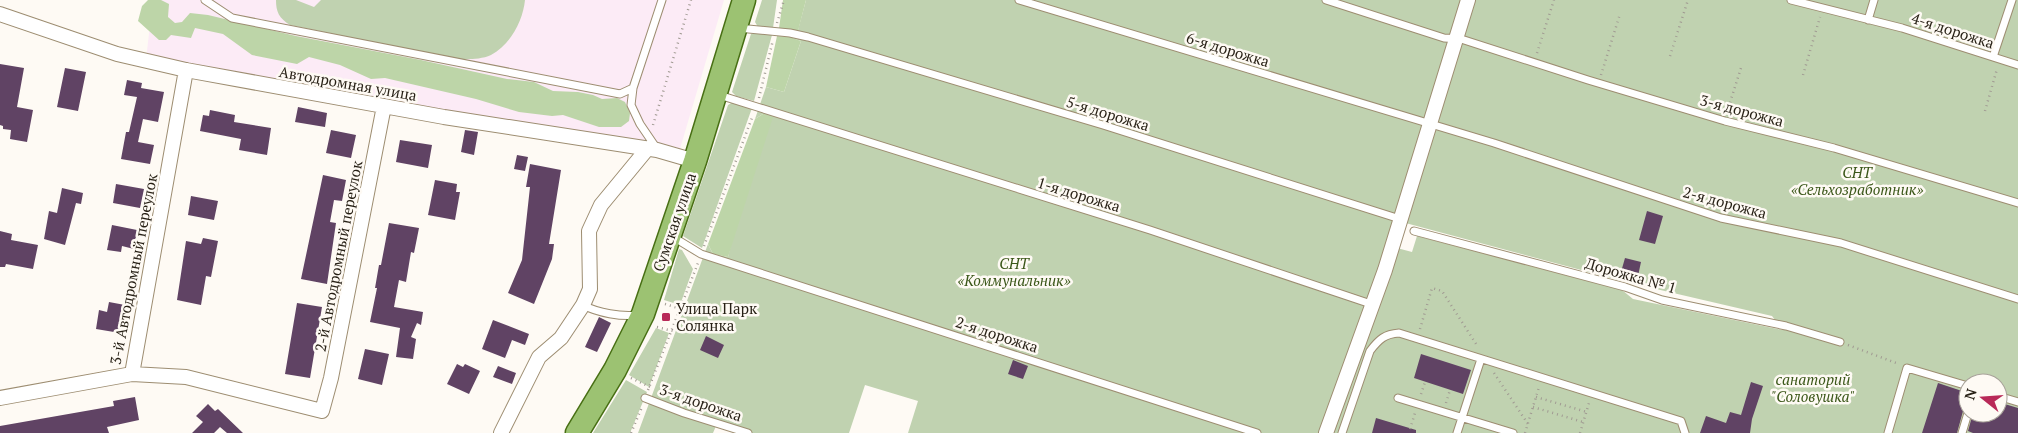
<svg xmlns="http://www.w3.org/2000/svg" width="2018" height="433" viewBox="0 0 2018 433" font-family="'PT Serif',serif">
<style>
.commercial{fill:#fcebf6}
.green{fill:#c0d2b0;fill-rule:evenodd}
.forest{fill:#bdd5a8}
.building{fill:#604364}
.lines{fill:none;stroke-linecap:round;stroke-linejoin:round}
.service-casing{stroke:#9d8d71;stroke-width:9}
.minor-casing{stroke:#9d8d71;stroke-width:16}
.primary-casing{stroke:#486f14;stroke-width:25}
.path{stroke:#a09a92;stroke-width:2.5;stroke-dasharray:1 4;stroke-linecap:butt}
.service{stroke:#fff;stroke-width:7}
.minor{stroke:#fff;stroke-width:14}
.primary{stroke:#9cc272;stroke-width:22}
.poi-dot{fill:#b82958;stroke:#fefaf4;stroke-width:2}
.labels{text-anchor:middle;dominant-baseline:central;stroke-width:5;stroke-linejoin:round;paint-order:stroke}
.street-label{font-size:15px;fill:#261f14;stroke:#fefaf4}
.park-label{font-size:15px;font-style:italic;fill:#3b5719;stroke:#fefaf4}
.poi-label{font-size:15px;fill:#261f14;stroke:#fefaf4;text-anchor:start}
</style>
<rect width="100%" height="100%" fill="#fefaf4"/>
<path class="commercial" d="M153 0H724L677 159 146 59Z"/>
<path class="green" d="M276 0H296L314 7 321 0H525C523 21 510 45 491 55 480 60 467 59 456 59L290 25C279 18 276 12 276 0Z
M762 0H777L773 28 758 27 755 22Z
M806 0H2018V433H1332L1397 248 1412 252 1417 236 1622 290 1633 299 1783 330 1772 316 1626 282 1398 221 1325 433H908L918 401 865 385 849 433H750L716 426 713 433H638L708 244 713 254 728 257 763 114 755 119 766 87 784 92 801 41 790 37 777 36 779 28 798 30ZM1889 22 1901 24 2000 54ZM1968 383H1998V413H1968Z
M755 33 772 35 754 101 736 96 732 92 751 34Z
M733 102 752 108 702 248 683 236 728 105Z
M679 249 682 250 693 269 680 305 664 300Z
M656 328 669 333 649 387 629 375Z
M626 380 647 392 630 433H593Z"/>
<path class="forest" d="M148 0H161L169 4 168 17 175 23 182 22 190 13 208 15 296 36 421 60 507 79 534 82 553 91 578 92 593 95 602 99 617 98 625 102 630 113 629 121 621 127H599L563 115 552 116 519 112 476 99 385 78 371 79 340 65 309 57 297 64 252 55 223 34 195 28 191 38 171 35 166 40H159L138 21 142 6Z
M783 0H806L798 31 779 28Z
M777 36 790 37 801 41 784 92 766 87Z
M763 114 773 117 728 257 713 254 708 244 755 119Z"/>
<path class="building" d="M0 64 24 68 17 107 33 110 27 142 10 139 11 130 3 129V126L0 125Z
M65 68 86 72 78 111 57 107Z
M127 80 142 83 141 88 164 92 158 122 143 119 138 142 154 145 150 164 121 159 126 132H129L137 97 124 95Z
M298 107 327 113 325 127 295 122Z
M210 110 235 115 234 122 271 128 267 155 239 150 241 139 200 131 203 115 209 116Z
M331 130 356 135 351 158 326 153Z
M465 130 478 132 474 155 461 152Z
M400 140 432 145 428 168 396 162Z
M517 155 528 157 525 171 514 169Z
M530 164 561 170 549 244H554L552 259 534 304 508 293 522 260 530 187H526Z
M323 175 346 180 342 201 334 200 330 222 336 223 327 284 301 279Z
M435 180 457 184 456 192H460L455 220 428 215Z
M116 184 144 189 140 208 113 203Z
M62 188 83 193 81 204 76 203 65 245 44 239 49 211 57 213Z
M191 196 218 201 214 220 188 215Z
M1647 211 1663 216 1655 244 1639 240Z
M389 223 419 228 414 253 411 252 406 282 399 280 394 307 423 312 421 325 417 323 411 337 416 339 413 359 396 357 400 328 370 322 377 288H375L379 265H381Z
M112 225 137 230 134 249 122 246 121 252 107 250Z
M0 231 12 234 11 240 38 245 33 269 6 264 5 267H0Z
M203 238 218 241 211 277 206 276 201 305 177 300 186 241 201 244Z
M1625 258 1641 262 1638 276 1621 272Z
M109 302 125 305 120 333 96 329 99 310 107 312Z
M297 303 322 307 310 378 285 374Z
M599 317 611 323 597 352 585 347Z
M493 320 529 334 525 345 512 340 505 358 482 349Z
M706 336 724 345 718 358 700 350Z
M365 349 389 354 382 385 358 379Z
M1421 354 1471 370 1463 394 1414 378Z
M1013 360 1028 366 1023 379 1008 374Z
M457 364 463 367 465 364 480 371 469 394 447 384Z
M498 366 516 373 512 384 493 377Z
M1751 382 1763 386 1752 419 1750 433H1700L1706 416 1726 423 1730 412 1741 415Z
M1938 383 1968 393 1957 433H1922Z
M135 397 139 420 107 427 109 433H0V426L114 406 113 401Z
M1998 402 2018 408V433H1973L1968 431 1973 413H1998Z
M208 404 215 411 218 409 243 433H227L220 427 214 433H192L203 422 196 416Z
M1376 418 1416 430V433H1372Z"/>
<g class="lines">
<defs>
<path id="service" d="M205 0 232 18 620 94 633 88 662 0
M1019 0 1494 143 1721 218 1841 243 2018 299
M1326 0 1444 38 1461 39 1588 80 1725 121 1834 148 2018 203
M1791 0 1902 28 2018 65
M1868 20 1874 0
M738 28 790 33 808 37 1103 125 1400 219
M1993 57 2012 0
M633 88 631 105 640 124 657 149
M719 95 1150 230 1371 304
M1414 231 1625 287 1662 300 1786 326 1840 342
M673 237 701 254 1257 433
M583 305C598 313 621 317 638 315
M1998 396 2018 402
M645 398 684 413 748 433
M1398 398 1513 433
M1342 433 1370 351C1379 339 1385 334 1399 333L1681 421 1685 433
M1457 433 1481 359
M1888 433 1907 368 1968 386
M1962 433 1968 413"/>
<path id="minor" d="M0 14 117 54 186 70 444 117 657 150 695 161
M132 374 186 377 322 411 331 378 384 106
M0 398 132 374 186 70
M501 433 539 357 561 338 583 305 590 289 589 231 601 205 648 148
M1326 433 1385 270 1468 0"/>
<path id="primary" d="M577 433 615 370 643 314 695 161 744 0"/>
</defs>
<use href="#service" class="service-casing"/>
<use href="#minor" class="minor-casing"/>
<use href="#primary" class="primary-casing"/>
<path class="path" d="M777 23 784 0
M1537 53 1554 0
M1670 56 1688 0
M1601 75 1620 14
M1803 75 1820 17
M759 98 773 40
M1985 111 1997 69
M1727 112 1741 68
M653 125 691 0
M704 246 753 115
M665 304 681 309
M657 327 673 331
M1420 329 1432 288 1442 291 1478 347
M1848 345 1899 364
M1494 373 1528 424
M631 378 650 387
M648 390 698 263
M1421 394 1425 382
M1536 397 1587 412
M1446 403 1450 390
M1533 407 1583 422
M1410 429 1415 413
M631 433 642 407
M1525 433 1539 387
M1580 433 1589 403"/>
<use href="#service" class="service"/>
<use href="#minor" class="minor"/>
<use href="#primary" class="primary"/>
</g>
<rect class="poi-dot" x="661" y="312" width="10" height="10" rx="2.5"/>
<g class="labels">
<g class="street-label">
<text transform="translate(1953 30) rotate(18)">4-я дорожка</text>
<text transform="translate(1228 49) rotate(17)">6-я дорожка</text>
<text transform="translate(348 83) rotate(10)">Автодромная улица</text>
<text transform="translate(1742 110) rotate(15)">3-я дорожка</text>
<text transform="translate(1108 113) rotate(17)">5-я дорожка</text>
<text transform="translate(1079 194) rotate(17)">1-я дорожка</text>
<text transform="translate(1725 202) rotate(15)">2-я дорожка</text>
<text transform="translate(674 222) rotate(-71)">Сумская улица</text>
<text transform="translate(338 256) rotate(-79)">2-й Автодромный переулок</text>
<text transform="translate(133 269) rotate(-79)">3-й Автодромный переулок</text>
<text transform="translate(1631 275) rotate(16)">Дорожка № 1</text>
<text transform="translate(997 334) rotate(18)">2-я дорожка</text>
<text transform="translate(701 402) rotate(19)">3-я дорожка</text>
</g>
<g class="park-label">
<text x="1857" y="172">СНТ<tspan x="1857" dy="17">«Сельхозработник»</tspan></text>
<text x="1014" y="263">СНТ<tspan x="1014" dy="17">«Коммунальник»</tspan></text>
<text x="1813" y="379">cанаторий<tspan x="1813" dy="17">"Соловушка"</tspan></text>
</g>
<g class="poi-label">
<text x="676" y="308">Улица Парк<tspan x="676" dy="17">Солянка</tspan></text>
</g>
</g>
<g transform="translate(1983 398) rotate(287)"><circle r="24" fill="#fefaf4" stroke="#a8a29a"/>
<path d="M0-4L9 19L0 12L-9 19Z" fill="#b82958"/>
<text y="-8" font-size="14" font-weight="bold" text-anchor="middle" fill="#261f14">N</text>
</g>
</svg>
